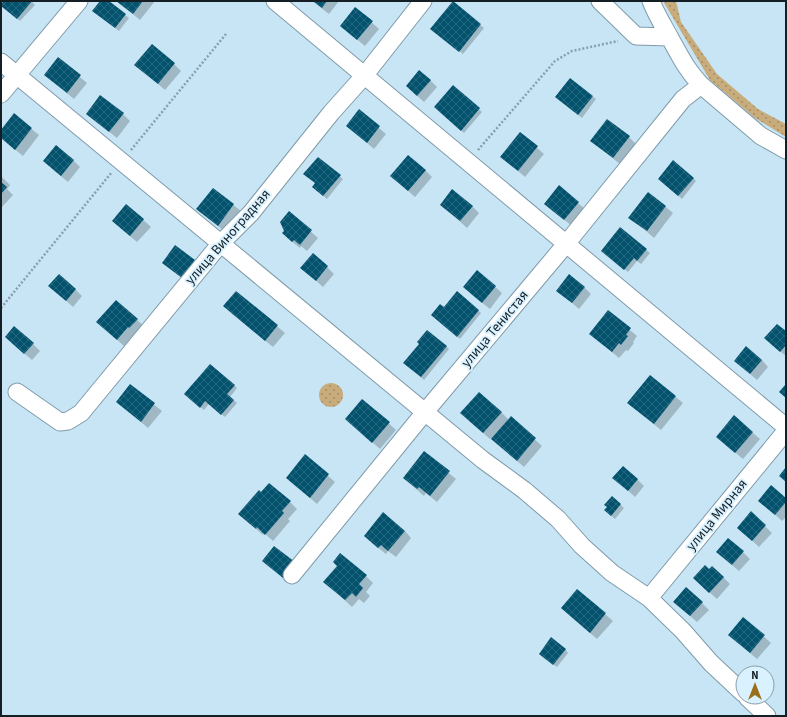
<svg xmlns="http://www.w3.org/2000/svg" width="787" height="717" viewBox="0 0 787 717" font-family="'Source Sans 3',sans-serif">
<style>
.grass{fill:url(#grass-dots)}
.shadow{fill:#0003}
.building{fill:url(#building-cross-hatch)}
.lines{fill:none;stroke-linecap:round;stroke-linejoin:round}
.minor-casing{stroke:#7f9baa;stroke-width:19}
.path{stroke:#889fac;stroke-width:2.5;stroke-dasharray:2 2;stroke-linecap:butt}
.minor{stroke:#fff;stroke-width:17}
.labels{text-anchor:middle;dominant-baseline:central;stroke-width:4;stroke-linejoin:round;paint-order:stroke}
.street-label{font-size:14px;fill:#141f25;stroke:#daf2ff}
</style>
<defs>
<pattern id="grass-dots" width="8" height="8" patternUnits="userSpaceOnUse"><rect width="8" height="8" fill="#c8ac7c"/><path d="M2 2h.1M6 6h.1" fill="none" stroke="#a18b65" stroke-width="1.8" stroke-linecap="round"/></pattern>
<pattern id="building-cross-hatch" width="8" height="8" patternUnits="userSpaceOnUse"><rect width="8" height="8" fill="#03526e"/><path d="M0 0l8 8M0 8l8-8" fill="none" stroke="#27677e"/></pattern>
</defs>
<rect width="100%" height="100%" fill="#c8e5f5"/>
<path class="grass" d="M663 1H676L681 22 717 74 758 109 786 124V137L755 118 710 80Z
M319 395a12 12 0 1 1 24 0a12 12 0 1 1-24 0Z"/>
<path class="shadow" d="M4 1H31L35 5 20 21 1 5Z
M101 1H107L129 18 119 31 97 14Z
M117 1H155L140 20Z
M312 1H339L329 14Z
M453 3 484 28 463 54 435 32Z
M356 8 379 29 365 46 341 26Z
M58 59 87 83 74 99 45 75Z
M174 64 181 71 165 90 143 71Z
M430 80 437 87 424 102 414 93Z
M453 86 482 112 464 133 438 110Z
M592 96 596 99 582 118 556 97Z
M359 111 386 134 374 149 347 126Z
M87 114H123L130 121 117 138Z
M14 115 39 135 23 156 1 138V132Z
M607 120 629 137 636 144 621 165 592 141Z
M520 133 544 154 525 177 501 156Z
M318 158 343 179 327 199 316 190Z
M73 160 80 167 68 182 51 168Z
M425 170 432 177 415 197 391 176Z
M1 176 10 185 7 189 13 195 2 207 1 206Z
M693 178 696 181 682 199 662 182Z
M559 187 585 209 572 226 552 210Z
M213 189 241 211 225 232 198 209Z
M649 193 673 213 654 238 630 217Z
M441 204 472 206 479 213 467 228Z
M127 205 151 227 137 242 120 228Z
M289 212 318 238 307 251 301 246 300 248 290 240 285 231Z
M621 229 650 253 641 264 637 261 628 272 606 254Z
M327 267 334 274 323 287 302 268Z
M477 271 502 293 490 309 471 294Z
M50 286 75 289 82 296 73 307Z
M584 287 591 294 579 309 557 290Z
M236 292 285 333 273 347 231 313Z
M444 309 478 310 481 313 460 339 435 318Z
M608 312 637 336 633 342 634 343 628 351 626 350 619 358 590 334Z
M137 320 144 326 137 334 135 333 124 346 105 329Z
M786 333V356L772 345Z
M13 344H33L40 351 32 360Z
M446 346 449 349 424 380 407 366Z
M762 360 768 367 757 380 735 361Z
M650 376 683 403 661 430 635 409Z
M130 385 162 411 148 428 117 402Z
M234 385 237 388 230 397 237 403 225 417 209 404 204 410 189 397Z
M363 400 396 430 380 449 346 419Z
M501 412 509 420 511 418 542 446 524 467 491 438 490 439 468 420Z
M734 417 760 439 743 459 724 443Z
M424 453 456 479 437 502 426 493 424 496 404 478Z
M305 456 335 482 317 504 287 478Z
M637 479 644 486 635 497 621 484Z
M612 497 624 508 615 519 609 514Z
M786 499V517L782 521 767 507Z
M290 502 297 509 288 519 290 521 273 541 264 533 263 535 247 521Z
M765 526 772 533 759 547 745 534Z
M405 531 411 538 396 557 388 551 386 554 372 543Z
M743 552 750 559 739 571 725 559Z
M709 570 723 577 730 584 717 599 701 585Z
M366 576 373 583 366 592 370 596 364 603 359 599 352 607 325 582Z
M577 590 613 621 597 639 569 615Z
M702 603 709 610 697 622 681 608Z
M744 618 771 643 757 659 736 641Z
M565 649 568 653 557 667 543 657Z"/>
<path class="building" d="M3 1H32L17 19 1 6Z
M100 1H109L126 14 115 28 92 11Z
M116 1H143L133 14Z
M313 1H327L322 8Z
M453 1 481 24 459 52 430 29Z
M355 7 373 21 357 40 340 26Z
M152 44 175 63 158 84 134 65Z
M58 57 81 75 67 93 44 75Z
M419 70 431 80 417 96 406 86Z
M570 78 593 96 578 115 555 97Z
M453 85 480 108 461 131 434 107Z
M100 95 124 113 109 132 86 114Z
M359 109 380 126 367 143 346 126Z
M14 113 32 128 15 150 1 138V130Z
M607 119 630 136 613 158 590 141Z
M520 132 538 146 518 171 500 157Z
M56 145 74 160 61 176 43 161Z
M408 155 426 170 408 191 390 176Z
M318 157 341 175 323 196 312 187 315 183 303 174Z
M673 160 694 178 678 196 658 179Z
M1 182 7 187 1 194Z
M559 185 579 202 564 220 544 204Z
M213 188 234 204 218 226 196 209Z
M452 189 473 206 460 221 440 205Z
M648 192 666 206 647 231 628 218Z
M126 204 144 219 130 236 112 221Z
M289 211 312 230 300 245 294 240 292 242 282 233 284 231 280 222Z
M620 227 647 249 637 261 634 258 624 270 601 251Z
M175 245 195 260 182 278 162 263Z
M313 253 328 266 316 281 300 268Z
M477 270 496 286 482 303 463 287Z
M59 274 76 289 66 301 48 286Z
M569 274 585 287 572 303 556 291Z
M236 291 278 325 265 341 223 306Z
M457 291 479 310 457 337 431 315 440 304 444 307Z
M116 300 138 319 129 328 128 327 117 340 96 322Z
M608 310 631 328 626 335 628 336 621 345 619 343 612 352 589 334Z
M777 324 786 331V345L780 352 764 338Z
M14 326 34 343 24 354 5 337Z
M427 330 447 346 421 377 403 363 419 344 417 342Z
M746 346 762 360 750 374 734 361Z
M210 364 235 385 227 394 234 400 221 415 205 401 200 408 184 394Z
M650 375 676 396 654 424 627 403Z
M130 384 155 403 141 422 116 402Z
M786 384V398L779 392Z
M479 392 502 412 483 433 460 413Z
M362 399 390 422 372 443 345 419Z
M734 415 753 432 735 453 716 437Z
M511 416 536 438 517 461 491 439Z
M424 451 450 471 430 496 419 487 417 489 403 478Z
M305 454 329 474 310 498 286 478Z
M623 466 638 479 628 491 612 478Z
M786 467V482L779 476Z
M269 483 291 501 282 511 284 513 265 535 257 527 256 529 238 514 259 490 261 492Z
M771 485 786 498V502L775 515 758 501Z
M612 496 621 504 611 516 604 510 607 507 604 505Z
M751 511 766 525 752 541 737 528Z
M383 512 405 531 388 551 381 545 378 548 364 536Z
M728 538 744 551 732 565 716 552Z
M274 546 295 562 283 578 262 561Z
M340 553 367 575 359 584 363 588 356 597 352 593 345 600 323 582 337 566 333 562Z
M705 565 709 569 712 566 724 577 709 593 693 578Z
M686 587 703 602 690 616 673 602Z
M577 589 606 613 590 633 561 608Z
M743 617 765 635 750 653 728 635Z
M551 637 566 649 553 665 539 654Z"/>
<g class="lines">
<defs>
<path id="minor" d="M275 1 786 427
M600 1 636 36 669 37
M651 1C656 14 663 25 670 38 680 56 686 69 701 85L761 136 786 150
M1 62 483 460 524 490 558 519 582 546 612 573 649 598 683 631 711 663 743 693
M1 94 79 1
M17 392 60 422 68 421 81 413 221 243 251 213 331 113 364 76 423 1
M292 575 425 412 566 244 683 99 701 85
M649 598 786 431
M747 697 767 716"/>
</defs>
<use href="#minor" class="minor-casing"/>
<path class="path" d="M131 150 226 34
M478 150 555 61 572 51 618 41
M1 308 112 172"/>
<use href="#minor" class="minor"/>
</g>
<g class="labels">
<g class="street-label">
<text transform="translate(228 237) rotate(-49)">улица Виноградная</text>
<text transform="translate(495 329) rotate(-50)">улица Тенистая</text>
<text transform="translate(717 515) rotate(-51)">улица Мирная</text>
</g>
</g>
<rect width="787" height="717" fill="none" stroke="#141f25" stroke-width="4"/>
<g transform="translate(755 685)"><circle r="19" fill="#daf2ff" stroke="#8b9ea8"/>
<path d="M0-3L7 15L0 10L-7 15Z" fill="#986f1b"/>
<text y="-6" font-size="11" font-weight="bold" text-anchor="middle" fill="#141f25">N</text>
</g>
</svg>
